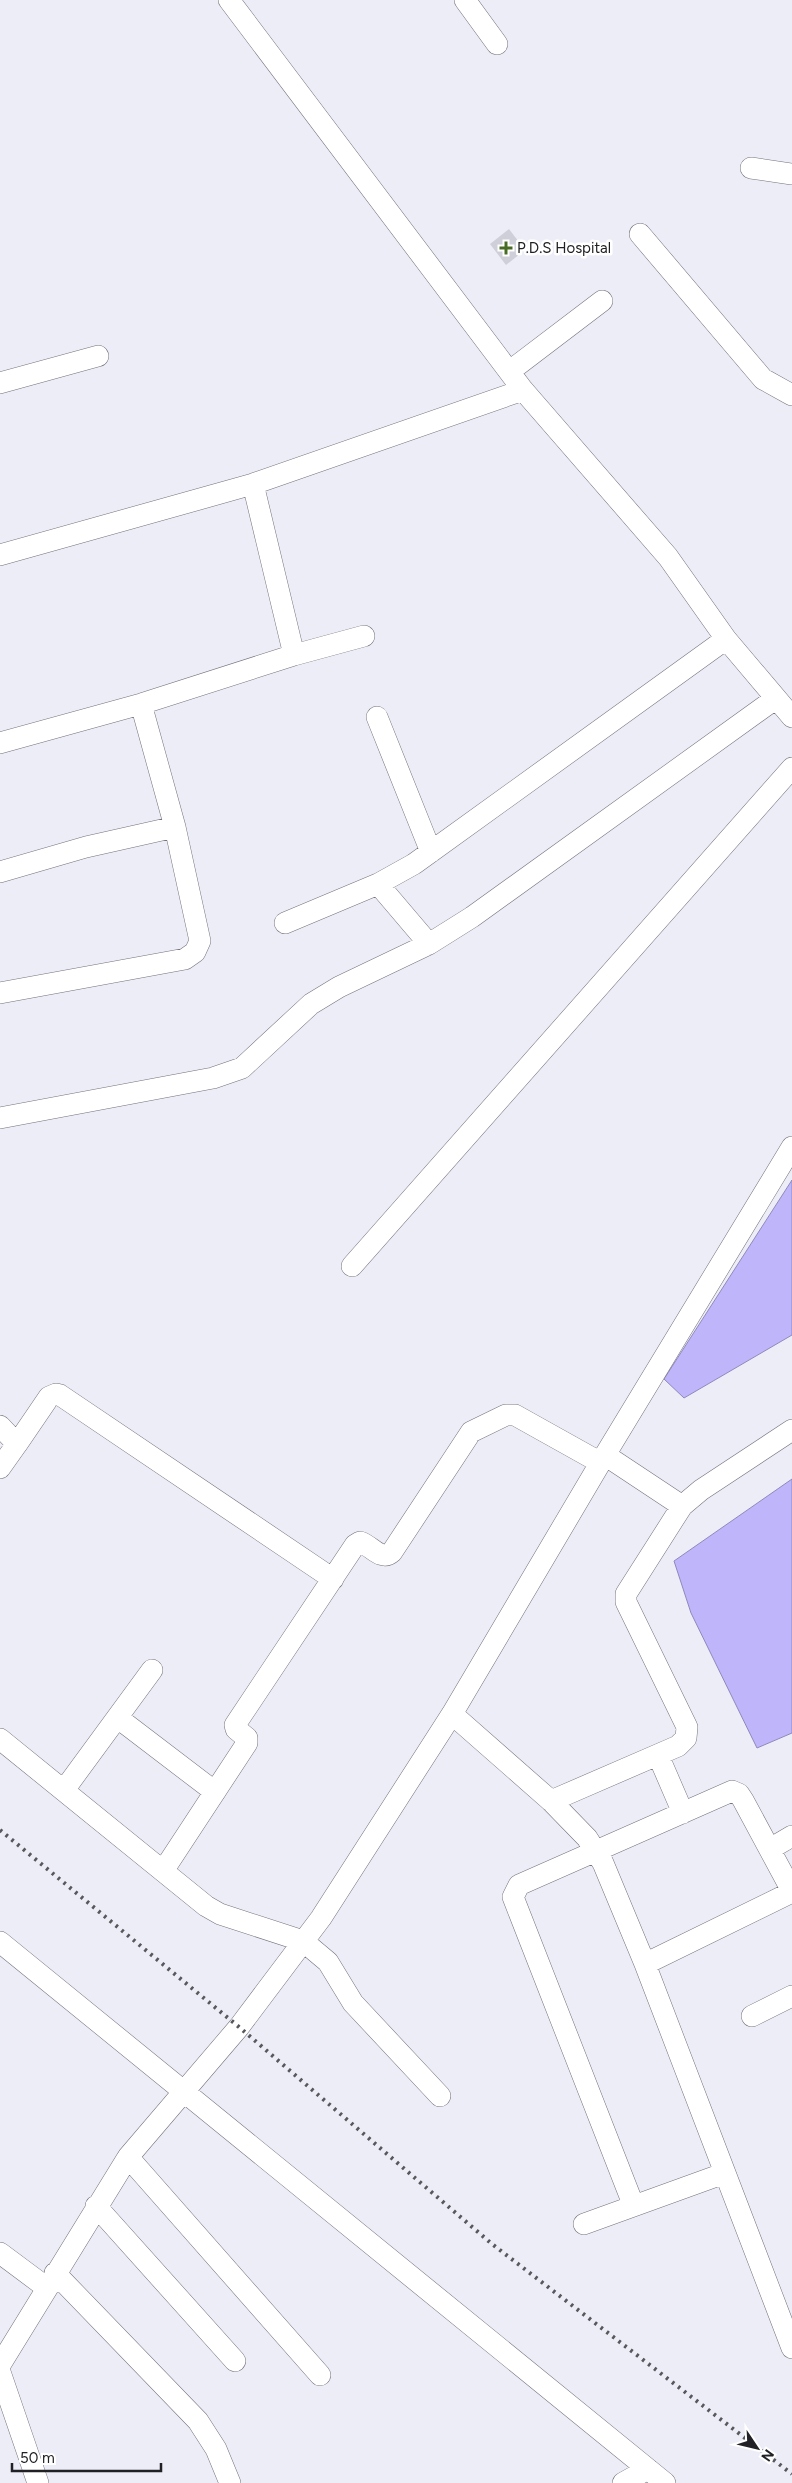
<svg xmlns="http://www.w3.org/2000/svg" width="792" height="2483" viewBox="0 0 792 2483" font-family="Figtree,sans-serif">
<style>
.water{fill:#beb5fb;stroke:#8f89bb}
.building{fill:#cfcfd9}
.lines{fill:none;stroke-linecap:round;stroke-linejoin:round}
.minor-casing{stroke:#73727b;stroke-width:22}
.minor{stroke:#fff;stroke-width:21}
.rail{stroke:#57575c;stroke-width:4;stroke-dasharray:2.5 5;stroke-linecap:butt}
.poi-dot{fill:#486c25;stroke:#fff;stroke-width:2}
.labels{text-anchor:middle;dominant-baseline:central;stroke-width:5;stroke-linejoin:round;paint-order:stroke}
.poi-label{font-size:15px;fill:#212125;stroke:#fff;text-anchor:start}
</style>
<rect width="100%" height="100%" fill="#ededf7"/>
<path class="water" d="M792 1180V1335L684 1398 664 1379Z
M792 1479V1733L757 1748 691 1613 674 1561Z"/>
<path class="building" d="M509 229 525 250 506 265 490 244Z"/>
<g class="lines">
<defs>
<path id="minor" d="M229 0 523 390 668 557 726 639 792 717
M465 0 497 44
M751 168 792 174
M640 234 763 379 792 395
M510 371 602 301
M0 383 98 356
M253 484 294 655
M0 555 253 484 523 390
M377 717 431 852
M0 743 141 704 294 655 364 636
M0 872 86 847 175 827
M378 884 429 944
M285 923 378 884 414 864 726 639
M0 993 185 959 195 952 200 941 175 827 141 704
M0 1118 213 1078 242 1068 311 1004 339 987 429 944 472 917 775 699
M352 1266 792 768
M0 1426 17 1444 0 1468
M17 1444 49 1397 56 1394 60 1395 333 1579
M605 1455 682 1506
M452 1714 551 1801 587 1838 603 1863 645 1964 792 2348
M118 1718 215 1792
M0 1739 206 1906 220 1914 303 1941 328 1962 353 2003 440 2096
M658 1755 683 1813
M64 1790 152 1670
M551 1801 678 1746 686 1738 687 1727 626 1602V1594L682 1506 701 1490 792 1430
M770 1849 792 1836
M163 1871 247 1743V1738L236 1729 235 1725 355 1545 360 1542C371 1545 381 1562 392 1552L471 1432 506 1415H515L601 1463
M0 1942 665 2483
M645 1964 792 1892
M752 2016 792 1996
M128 2157 320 2375
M633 2204 513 1897 519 1885 732 1791 739 1794 743 1800 792 1891
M96 2206 235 2361
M584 2224 725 2173
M0 2253 47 2288
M55 2273 198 2421 216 2449 230 2483
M0 2365 128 2157 239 2027 321 1918 452 1714 605 1455 792 1147
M0 2372 38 2483
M623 2483 648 2469"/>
</defs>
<use href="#minor" class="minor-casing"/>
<use href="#minor" class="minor"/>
<path class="rail" d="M0 1830 239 2027 492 2244 792 2474"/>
</g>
<path class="poi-dot" d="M503.5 240.5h5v5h5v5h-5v5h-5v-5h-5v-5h5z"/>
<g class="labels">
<g class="poi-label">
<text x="517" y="248">P.D.S Hospital</text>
</g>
</g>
<g transform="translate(757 2448) rotate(125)" stroke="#ffffff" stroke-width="4" paint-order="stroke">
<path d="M0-4L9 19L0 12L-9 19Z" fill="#212125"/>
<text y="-8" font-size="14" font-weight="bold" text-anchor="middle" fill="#212125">N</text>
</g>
<path d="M12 2463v8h149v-8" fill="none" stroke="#212125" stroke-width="2.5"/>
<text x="20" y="2463" font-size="15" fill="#212125" stroke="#ffffff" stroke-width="4" paint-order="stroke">50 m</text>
</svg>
